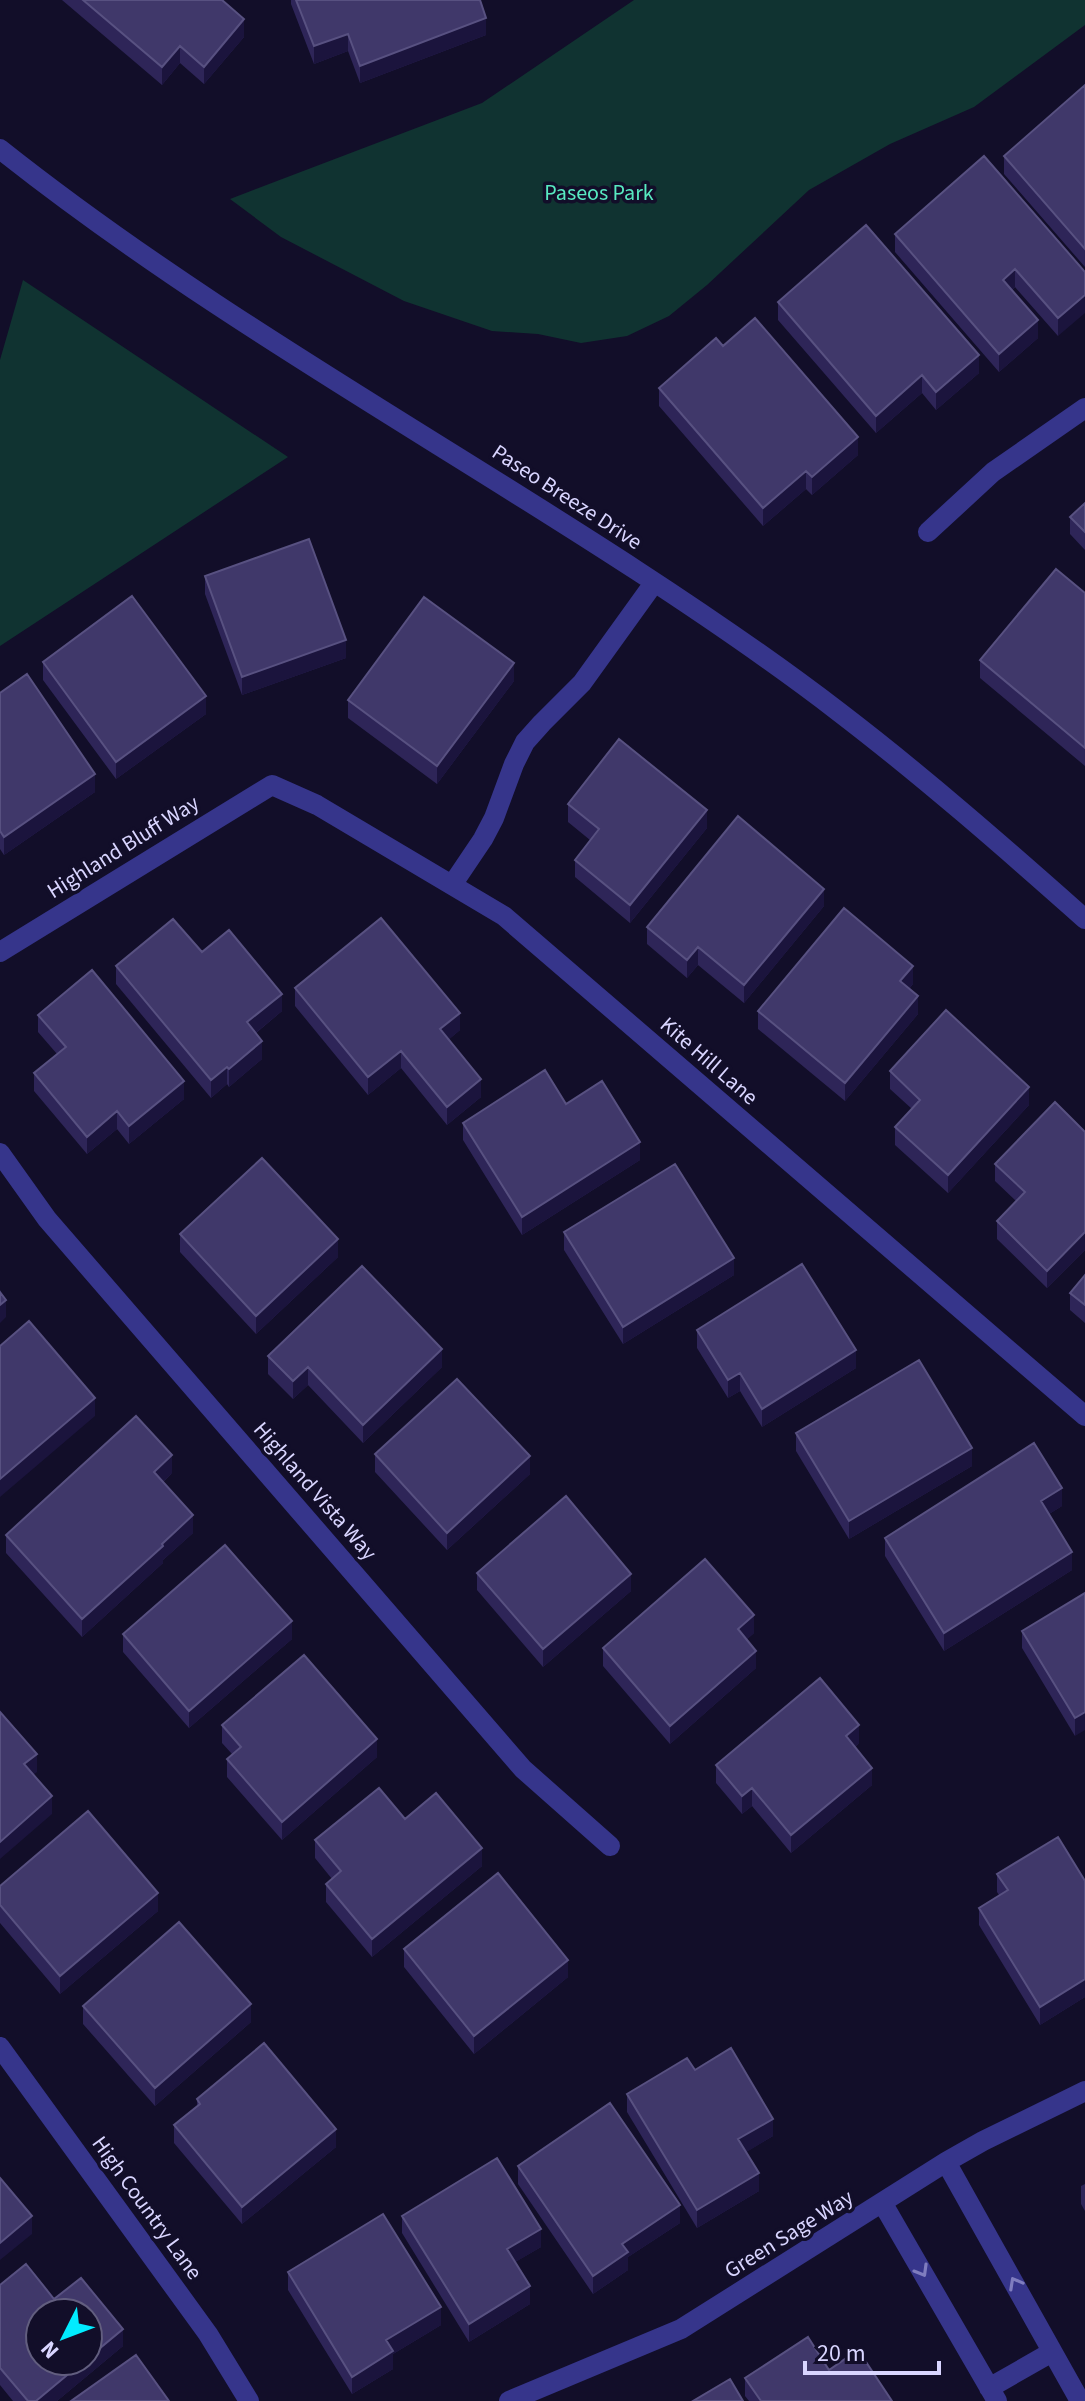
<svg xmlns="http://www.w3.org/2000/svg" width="1085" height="2401" viewBox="0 0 1085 2401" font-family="'Source Sans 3',sans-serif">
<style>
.green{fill:#103331}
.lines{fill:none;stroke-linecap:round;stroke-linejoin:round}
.minor{stroke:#36358b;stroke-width:20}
.wall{fill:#2e2558}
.shaded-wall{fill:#1b143d}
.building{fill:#40386a;stroke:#585181;stroke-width:2}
.oneway{stroke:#7f7dbf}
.labels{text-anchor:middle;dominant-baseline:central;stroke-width:7;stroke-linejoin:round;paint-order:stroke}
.park-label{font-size:22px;fill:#58e9c1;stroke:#120e29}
.street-label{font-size:22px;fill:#d9d5ff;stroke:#120e29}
</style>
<rect width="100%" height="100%" fill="#120e29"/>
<path class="green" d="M634 0H1085V25L974 107 890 144 809 190 707 285 669 316 627 336 581 343 538 334 492 331 404 301 281 237 230 199 482 103Z
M23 280 288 457 0 646V360Z"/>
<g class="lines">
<path class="minor" d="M0 149C199 307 423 431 636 570 705 615 774 662 839 712 924 777 1005 848 1085 919
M928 532 993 472 1085 408
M452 885 483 839 494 818 514 764 525 742 542 723 582 683 654 583
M0 952 272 785 317 805 504 916 1085 1416
M0 1153 47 1219 523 1769 610 1846
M0 2047 208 2334 249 2401
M946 2162 1080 2401
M883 2204 997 2401
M989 2388 1052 2352
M509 2401 681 2329 946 2162 983 2141 1085 2091"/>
</g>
<path class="wall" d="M62 0H224L223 1 244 37 204 84 180 63 162 85Z
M291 0H480L486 35 360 83 348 51 314 64 291 4Z
M1085 85V267L1004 174V156Z
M895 234 1085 272 1058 336 1015 287 1012 290 1038 338 999 372 895 252Z
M778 302 979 373 936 410 922 393 876 433 778 320Z
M723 346 858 455 812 495 806 489 763 526 659 406V388Z
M1085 503V550L1070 534V517Z
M205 576 346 658 242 695 205 594Z
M1085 593V766L980 678V660Z
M43 662 206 714 116 779 43 680Z
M514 681 437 784 348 718V700Z
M0 693 95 792 4 855 0 849Z
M568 804 707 828 630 923 575 877V860L590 840 568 822Z
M824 906 744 1003 698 965 687 978 647 944V927Z
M202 952 282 1011 256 1033 262 1059 229 1087 227 1084 211 1098 116 984V966Z
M913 984 909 989 918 1014 845 1101 758 1029V1011Z
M295 988 460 1030 448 1040 481 1097 447 1125 401 1068 368 1095 295 1006Z
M38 1015 184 1099 129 1144 117 1129 87 1154 34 1091V1073L57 1054 38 1032Z
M890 1071 1029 1105 948 1193 895 1145V1127L912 1109 890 1089Z
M463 1123 640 1160 522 1235 463 1140Z
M1085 1132V1250L1047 1288 997 1239V1221L1016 1201 995 1181V1164Z
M564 1232 734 1275 623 1344 564 1250Z
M180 1234 338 1257 256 1334 180 1252Z
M1085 1275V1323L1070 1310V1293Z
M697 1330 856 1368 762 1427 740 1391 728 1398 697 1348Z
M268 1356 442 1367 363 1443 308 1385 293 1399 268 1374Z
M796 1433 972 1466 849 1539 796 1451Z
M375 1454 530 1474 447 1550 375 1472Z
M172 1473 163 1482 193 1533 163 1560V1563L82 1637 6 1553V1535Z
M1062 1506 1049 1514 1072 1570 944 1651 885 1556V1538Z
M477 1573 631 1591 543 1667 477 1590Z
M1085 1593 1075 1736 1022 1648V1631Z
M754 1633 746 1640 756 1668 670 1744 603 1666V1648Z
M123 1634 292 1639 189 1728 123 1652Z
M222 1725 377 1757 282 1840 227 1777V1759L232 1754 222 1743Z
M859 1743 855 1747 872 1785 791 1853 752 1806 742 1814 716 1783V1765Z
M405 1819 482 1866 372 1957 326 1902V1884L332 1879 315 1858V1840Z
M997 1874 1085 1881V1997L1040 2025 979 1925V1908L999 1895 997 1892Z
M0 1886 158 1911 60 1994 0 1923Z
M404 1949 568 1977 474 2054 404 1967Z
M83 2006 251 2022 155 2106 83 2024Z
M695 2070 773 2136 746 2152 759 2191 697 2228 627 2112V2094Z
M197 2099 336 2147 242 2224 174 2143V2125L197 2106Z
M518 2166 680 2223 628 2257V2270L593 2294 518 2184Z
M1085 2184V2211L1081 2204V2186Z
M402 2216 541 2247 515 2262 530 2304 469 2342 402 2233Z
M288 2272 441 2325 393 2354V2369L352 2394 288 2290Z
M0 2285 54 2299 123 2346 57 2401H13L0 2385Z
M829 2370 892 2401H749L745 2396V2378Z"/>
<path class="shaded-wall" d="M486 18V35L360 83V66Z
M244 19V37L204 84V67Z
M348 34V51L314 64V46Z
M180 46V63L162 85V67Z
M1015 269V287L1003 298V280Z
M1085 295V313L1058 336V318Z
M1038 320V338L999 372V354Z
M979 355V373L936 410V392Z
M922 375V393L876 433V416Z
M858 437V455L812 495V477Z
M806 471V489L763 526V508Z
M346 640V658L242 695V677Z
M514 663V681L437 784V766Z
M206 696V714L116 779V762Z
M95 774V792L4 855V837Z
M707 810V828L630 923V905Z
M824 889V906L744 1003V985Z
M698 947V965L687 978V960Z
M913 966V984L900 999V981Z
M282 994V1011L247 1040V1022Z
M918 996V1014L845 1101V1083Z
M460 1013V1030L440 1047V1029Z
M262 1041V1059L229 1087V1069Z
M401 1051V1068L368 1095V1077Z
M227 1067V1084L211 1098V1080Z
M481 1079V1097L447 1125V1107Z
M184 1081V1099L129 1144V1126Z
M1029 1087V1105L948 1193V1175Z
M117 1111V1129L87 1154V1137Z
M640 1142V1160L522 1235V1217Z
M1085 1232V1250L1047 1288V1271Z
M338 1239V1257L256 1334V1316Z
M734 1258V1275L623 1344V1327Z
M6 1300V1317L0 1323V1305Z
M442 1349V1367L363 1443V1425Z
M856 1350V1368L762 1427V1409Z
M308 1367V1385L293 1399V1381Z
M740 1373V1391L728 1398V1380Z
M95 1398V1416L0 1497V1479Z
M972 1448V1466L849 1539V1521Z
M172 1455V1473L154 1490V1472Z
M530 1456V1474L447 1550V1533Z
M1062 1488V1506L1041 1519V1501Z
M193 1515V1533L163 1560V1563L82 1637V1619Z
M1072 1552V1570L944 1651V1633Z
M631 1574V1591L543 1667V1649Z
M754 1615V1633L738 1647V1629Z
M292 1621V1639L189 1728V1711Z
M756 1651V1668L670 1744V1726Z
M1085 1712V1730L1075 1736V1718Z
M859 1725V1743L846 1754V1736Z
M377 1739V1757L282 1840V1822Z
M37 1754V1772L24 1782V1764Z
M872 1768V1785L791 1853V1835Z
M752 1788V1806L742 1814V1796Z
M52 1796V1814L0 1859V1842Z
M482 1848V1866L372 1957V1939Z
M158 1893V1911L60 1994V1976Z
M568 1960V1977L474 2054V2036Z
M1085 1979V1997L1040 2025V2007Z
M251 2004V2022L155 2106V2088Z
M773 2119V2136L738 2157V2139Z
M336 2129V2147L242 2224V2207Z
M759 2173V2191L697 2228V2210Z
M680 2205V2223L628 2257V2270L593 2294V2276L622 2244Z
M32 2216V2234L0 2260V2243Z
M541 2229V2247L507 2267V2249Z
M530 2286V2304L469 2342V2324Z
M441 2307V2325L393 2354V2369L352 2394V2377L386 2340Z
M123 2329V2346L57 2401H36L84 2361H88V2358Z"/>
<path class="building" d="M83 0H222L244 19 204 67 180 46 162 67Z
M296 0H480L486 18 360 66 348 34 314 46Z
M1085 85V249L1004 156Z
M984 156 1085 272V295L1058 318 1015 269 1003 280 1038 320 999 354 895 234Z
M866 225 979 355 936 392 922 375 876 416 778 302Z
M755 318 858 437 812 477 806 471 763 508 659 388 716 338 723 346Z
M1085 503V532L1070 517Z
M309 539 346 640 242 677 205 576Z
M1056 569 1085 593V748L980 660Z
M132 596 206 696 116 762 43 662Z
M424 597 514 663 437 766 348 700Z
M27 674 95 774 4 837 0 831V693Z
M619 739 707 810 630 905 575 860 599 829 568 804Z
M738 816 824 889 744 985 698 947 687 960 647 927Z
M844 908 913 966 900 981 918 996 845 1083 758 1011Z
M381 918 460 1013 440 1029 481 1079 447 1107 401 1051 368 1077 295 988Z
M173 919 202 952 229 930 282 994 247 1022 262 1041 229 1069 227 1067 211 1080 116 966Z
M92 970 184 1081 129 1126 117 1111 87 1137 34 1073 66 1047 38 1015Z
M946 1010 1029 1087 948 1175 895 1127 920 1100 890 1071Z
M545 1070 566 1104 602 1081 640 1142 522 1217 463 1123Z
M1055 1102 1085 1132V1232L1047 1271 997 1221 1025 1192 995 1164Z
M262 1158 338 1239 256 1316 180 1234Z
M675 1164 734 1258 623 1327 564 1232Z
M802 1264 856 1350 762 1409 740 1373 728 1380 697 1330Z
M362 1266 442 1349 363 1425 308 1367 293 1381 268 1356Z
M1085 1275V1305L1070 1293Z
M0 1292 6 1300 0 1305Z
M29 1321 95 1398 0 1479V1346Z
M919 1360 972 1448 849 1521 796 1433Z
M457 1379 530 1456 447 1533 375 1454Z
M136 1416 172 1455 154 1472 193 1515 162 1544 163 1546 82 1619 6 1535Z
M1034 1443 1062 1488 1041 1501 1072 1552 944 1633 885 1538Z
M566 1496 631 1574 543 1649 477 1573Z
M225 1545 292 1621 189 1711 123 1634Z
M705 1559 754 1615 738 1629 756 1651 670 1726 603 1648Z
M1085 1593V1712L1075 1718 1022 1631Z
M304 1655 377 1739 282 1822 227 1759 241 1747 222 1725Z
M820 1678 859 1725 846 1736 872 1768 791 1835 752 1788 742 1796 716 1765Z
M0 1712 37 1754 24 1764 52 1796 0 1842Z
M379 1788 405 1819 436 1793 482 1848 372 1939 326 1884 341 1871 315 1840Z
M88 1811 158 1893 60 1976 0 1905V1886Z
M1058 1837 1085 1881V1979L1040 2007 979 1908 1008 1890 997 1874Z
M498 1873 568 1960 474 2036 404 1949Z
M179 1922 251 2004 155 2088 83 2006Z
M264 2043 336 2129 242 2207 174 2125 200 2104 197 2099Z
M731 2048 773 2119 738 2139 759 2173 697 2210 627 2094 687 2058 695 2070Z
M610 2103 680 2205 622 2244 628 2252 593 2276 518 2166Z
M497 2158 541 2229 507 2249 530 2286 469 2324 402 2216Z
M0 2178 32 2216 0 2243Z
M383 2214 441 2307 386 2340 393 2351 352 2377 288 2272Z
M26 2264 54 2299 81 2278 123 2329 88 2358V2313H40V2361H84L36 2401H28L0 2368V2285Z
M808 2337 829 2370 858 2350 892 2401H761L745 2378Z
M136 2355 169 2401H71Z
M730 2379 743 2401H693Z"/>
<defs><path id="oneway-chevron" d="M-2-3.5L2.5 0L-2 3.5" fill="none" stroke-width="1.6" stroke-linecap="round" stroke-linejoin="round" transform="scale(2)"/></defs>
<g class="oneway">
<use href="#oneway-chevron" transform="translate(922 2271) rotate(60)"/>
<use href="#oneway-chevron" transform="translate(1015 2283) rotate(-119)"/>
</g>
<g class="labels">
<g class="park-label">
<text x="599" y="193">Paseos Park</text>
</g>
<g class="street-label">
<text transform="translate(567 497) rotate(33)">Paseo Breeze Drive</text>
<text transform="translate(123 847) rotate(-32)">Highland Bluff Way</text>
<text transform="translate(709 1061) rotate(41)">Kite Hill Lane</text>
<text transform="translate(315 1491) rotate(49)">Highland Vista Way</text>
<text transform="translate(147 2208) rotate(54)">High Country Lane</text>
<text transform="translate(789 2234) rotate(-32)">Green Sage Way</text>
</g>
</g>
<g transform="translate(64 2337) rotate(228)"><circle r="38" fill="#120e29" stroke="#625e7f" stroke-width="2"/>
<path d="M0-6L14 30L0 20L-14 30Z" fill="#01ecff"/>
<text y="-12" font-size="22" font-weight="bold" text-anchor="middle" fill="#d9d5ff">N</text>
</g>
<path d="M805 2361v12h134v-12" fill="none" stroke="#d9d5ff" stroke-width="4"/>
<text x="817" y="2361" font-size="24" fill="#d9d5ff" stroke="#120e29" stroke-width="6" paint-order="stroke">20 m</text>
</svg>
